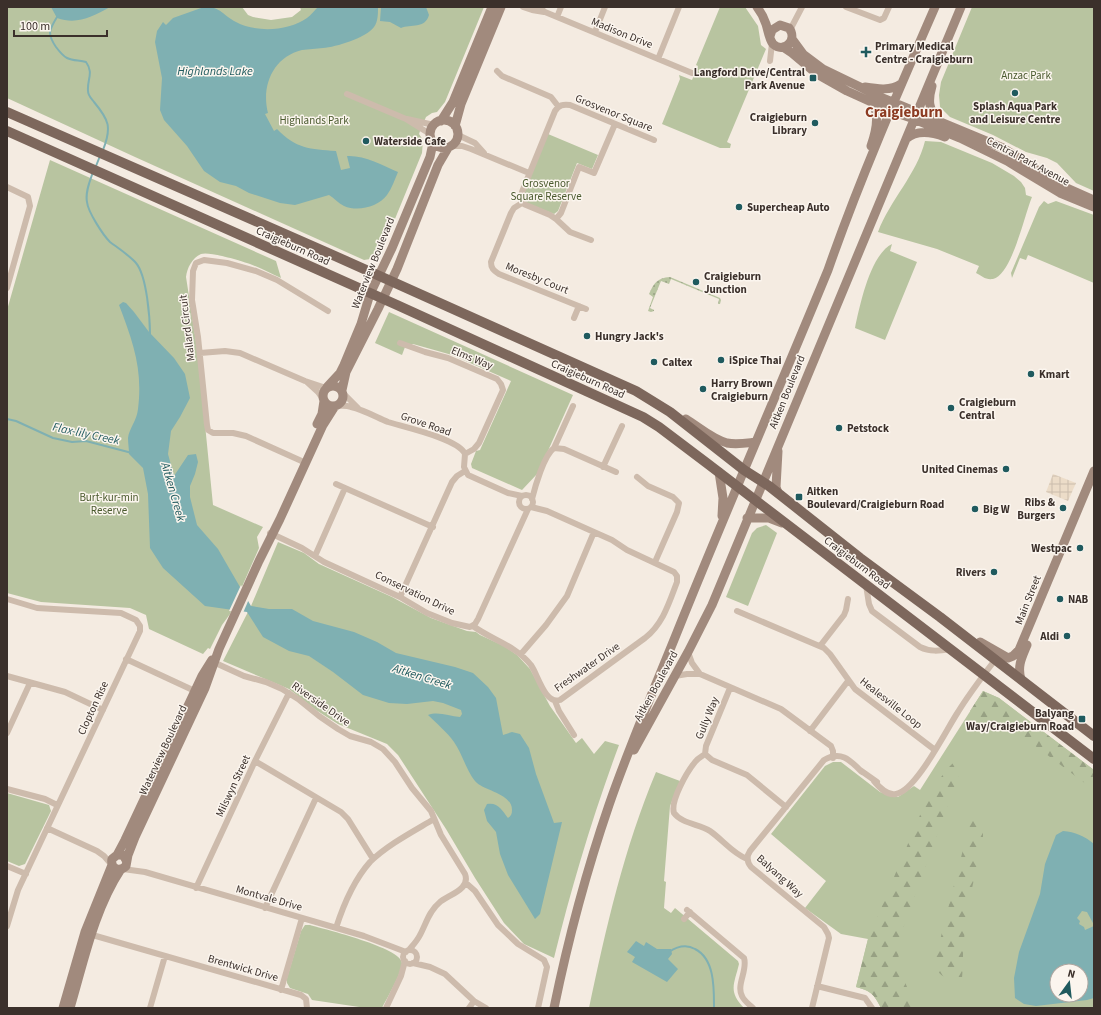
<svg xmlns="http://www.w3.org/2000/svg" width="1101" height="1015" viewBox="0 0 1101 1015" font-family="'Source Sans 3',sans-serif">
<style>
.green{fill:#b8c4a0;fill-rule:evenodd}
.forest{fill:url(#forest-firs)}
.garden{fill:url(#garden-dots)}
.plaza{fill:url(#plaza-grid)}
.water{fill:#7fb0b2;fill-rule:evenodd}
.pier{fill:#f4ebe1}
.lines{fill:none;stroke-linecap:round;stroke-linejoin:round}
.stream{stroke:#7fb0b2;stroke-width:2}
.street{stroke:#cdbbac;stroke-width:6}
.secondary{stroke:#a18a7d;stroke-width:9}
.primary{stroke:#7d675c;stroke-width:10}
.poi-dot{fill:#1f5a5e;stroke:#fbf5ee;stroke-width:1.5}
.labels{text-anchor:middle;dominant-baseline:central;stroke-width:3;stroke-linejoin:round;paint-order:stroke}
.street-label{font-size:11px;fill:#3b302b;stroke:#fbf5ee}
.poi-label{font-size:11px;font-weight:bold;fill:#3b302b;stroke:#fbf5ee;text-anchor:start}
.park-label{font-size:11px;fill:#4a5a2e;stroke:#fbf5ee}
.water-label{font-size:12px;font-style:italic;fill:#1f5a5e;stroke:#fbf5ee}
.district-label{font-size:15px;font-weight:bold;fill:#8c3b22;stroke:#fbf5ee}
</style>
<defs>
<pattern id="forest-firs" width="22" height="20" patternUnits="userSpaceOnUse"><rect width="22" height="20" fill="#b8c4a0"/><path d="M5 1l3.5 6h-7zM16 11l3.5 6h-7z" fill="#97a083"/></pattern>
<pattern id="garden-dots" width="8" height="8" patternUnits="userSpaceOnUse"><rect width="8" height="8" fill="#b8c4a0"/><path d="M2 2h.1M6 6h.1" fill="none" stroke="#97a083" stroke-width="1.8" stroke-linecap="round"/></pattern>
<pattern id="plaza-grid" width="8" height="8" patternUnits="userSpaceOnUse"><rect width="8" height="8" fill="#ecdcc8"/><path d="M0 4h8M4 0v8" fill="none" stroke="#cbbdac"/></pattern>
</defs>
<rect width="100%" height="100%" fill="#f4ebe1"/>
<path class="green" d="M7 7H242L248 15 253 17 271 20 292 17 301 10 300 7H484L445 102 437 112 432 113 426 117 420 131 419 134 423 140 422 153 381 253 376 258 364 260 135 157 7 98Z
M720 7H745L758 26 761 45 766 49 727 142 731 144 730 148H720L662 124 680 79 679 75 692 80 698 66 696 65Z
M972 7H1094V191L1076 183 1057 163 1047 158 1026 152 993 135 950 117 940 107 939 95 941 82Z
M548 134 598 155 592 169 577 163 558 211 554 214 524 202 523 195Z
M925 141 941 142 992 163 1014 176 1021 182 1025 188 1026 195 1032 197C1025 213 1012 275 993 279 985 280 982 276 976 273L979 266 937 249 878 232C890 200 917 174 925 141Z
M50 160 276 261 281 278C271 274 261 268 250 264 241 261 209 251 201 254 192 258 187 268 186 277L198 354 213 505 263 527 257 537 259 548 230 614 222 625 210 649 208 648 203 654 149 629 146 615 130 608 41 602 7 593V310Z
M1044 201 1048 204 1056 201 1094 215V283L1028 255 1026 260 1020 258 1012 278 1011 273 1039 207Z
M892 244 890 251 917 262 885 340 855 328C860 305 870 255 892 244Z
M389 312 573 395 538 473 522 490 472 468 471 464 476 451 480 450 511 381 452 355 413 344 405 347 402 355 375 343Z
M766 525 777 533 748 606 726 597 752 533 757 528Z
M278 542 304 553 319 564 392 597 431 618 467 631 476 632 480 635 504 646 517 655 530 669 550 706 576 743 582 738 594 754 605 741 619 745C593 815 572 885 554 958L524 944 504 923 475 878 446 829 398 755 387 744 338 724 316 710 289 689 223 661 251 606Z
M983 691 999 698 1094 770V1008H881C874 994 871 991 856 987L868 939 841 934 805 908 826 881 771 834 825 766 833 762H841L880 792 891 796 898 797 914 786 920 790ZM1057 971H1081V995H1057Z
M656 772 680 781 670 806 664 881 666 882 664 908 671 913 675 908 738 961 739 964C734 985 728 991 744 1008H589C606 928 624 848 656 772Z
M7 793 49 805 51 811 25 864 19 866 7 861Z
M305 925H310C324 929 402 948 402 963 402 973 387 998 382 1008H366L312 1000 308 994 290 988 287 983V978L301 931Z"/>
<path class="forest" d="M983 691 999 698 1094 770V790L1018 733 998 725H989L970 711Z
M953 763H959L960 772 898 942 899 967 907 987 918 1008H881C874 994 871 991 856 987L868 939 928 796 946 770Z
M979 818 983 821V838L969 902 963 946V965L962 978C949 982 943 978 935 968L936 956 969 826 973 819Z"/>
<path class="garden" d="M670 277 720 298 721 300 720 304H718L719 299 671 279 669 284 661 281 650 308 654 310V311L651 312 648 311 653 297 649 294C654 283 657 278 670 277Z"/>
<path class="plaza" d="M1053 474 1076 483 1068 501 1046 492Z"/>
<path class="water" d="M51 7H110C92 17 77 25 57 18Z
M204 7C222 7 222 15 236 22 256 33 289 31 307 18 311 15 315 10 318 7H378C378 14 378 22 374 27 366 38 336 47 323 48 316 49 309 49 302 50 273 57 261 86 268 113L265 114 274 131 277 129C296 149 310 149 336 151L341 170 350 168 347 156C364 155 382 165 398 172 395 179 392 188 387 195 378 207 358 212 344 206 338 203 334 198 329 195L295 205 280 203 249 193 236 186 220 182 204 171 187 146 164 120 160 110 162 78 155 42 157 31 163 22 166 25 173 18Z
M381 7H426L429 15C425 29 411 24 401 28L390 22 380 21Z
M123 302 126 303 134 312 149 332 174 358 185 374 190 398 180 417 171 431 168 454 174 476 188 455 196 454 198 462 195 474 190 486V497L197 525 218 549 251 606 269 609H292L313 621 354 632 377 642 396 653 455 667 473 673 488 687 496 698 503 735 512 732 520 734 529 748 536 774 554 823 562 822 540 914 535 919 508 875 500 854 496 832 487 821 484 810 487 804C498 802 502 810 508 818 511 816 512 814 512 810 512 794 486 791 477 783 468 775 462 753 454 742 447 732 437 724 428 715 438 711 449 716 460 717L462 714 461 710 443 703 433 701 407 704 389 703 363 695 333 672 309 656 289 651 263 637 247 612 205 606 163 568 150 548 148 494 143 468 129 454C129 449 128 443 128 438 129 429 137 420 138 409 143 369 133 342 119 305Z
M1063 831C1075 832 1085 836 1094 844V925L1087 912 1082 911 1077 918 1080 921 1079 924 1084 927 1085 930 1094 926V998L1087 1000 1036 1006 1024 1004 1015 998 1014 978 1019 952 1040 894 1045 864 1056 835ZM1057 971H1081V995H1057Z
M636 941 644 946 646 942 657 949H671L672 954 668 959 678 969 667 982 632 962 635 957 627 952Z"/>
<path class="pier" d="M241 585 249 599 243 613 229 611Z"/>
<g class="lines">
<path class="stream" d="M57 17C49 30 47 34 56 47 59 51 63 56 67 58 73 61 80 60 86 62 94 73 87 79 88 91 88 96 92 99 94 102 109 120 112 127 103 150
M96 166 100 156
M93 172C90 181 85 192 87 202 88 212 103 235 110 242 118 248 130 256 136 263 147 276 150 319 150 335
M7 419 16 421 53 438 72 442 86 441 132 453
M669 952C678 946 686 944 695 949 715 959 714 989 714 1008"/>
<path class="street" d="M523 7 532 10 544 12
M539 7 545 12 692 73
M846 7 880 20 884 18 889 7
M557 17 561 7
M790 30 802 7
M595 32 605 7
M658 59 679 7
M770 61 772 43
M497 71 502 76 551 97 558 106
M347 94 406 119 430 134
M407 119 434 125
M458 135 475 143 484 153
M452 146H462L471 149 529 173
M7 187 28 197 30 206 7 288
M522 203 514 208 511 213 491 262C491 268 493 270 499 274L586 309
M556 219 561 213 579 167 594 173 615 124
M591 240 570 232 556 219 550 215 526 205 522 203 521 198 522 192 555 111C559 105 563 104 570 105L654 140
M574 318 579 306
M400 343 425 352 448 358 497 379 501 384 503 390 479 443 474 449 465 454
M200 353 225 351 240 353 305 381 326 388
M307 382 318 392 323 399
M343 393 358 408
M335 406C341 406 346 405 351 407 364 410 376 417 388 422 404 427 459 439 465 454L464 467 468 475 508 493 522 496
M554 448 573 406
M306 463 246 436 233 433H213L208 430 207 425 198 337 192 300 193 271 196 263 204 260 227 263 256 271 277 280 328 311
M603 467 622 426
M637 477 648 486 673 497 679 503 677 512 655 562
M336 484 345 488
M519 502a7 7 0 1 1 14 0a7 7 0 1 1-14 0Z
M532 499C535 487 544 455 554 448L564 449 616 472
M270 533 302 548 324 562 400 597 427 613 452 623 470 627 475 624 478 619 528 509
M315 556 345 488 433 527
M866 585 869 604 872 611 920 647C930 652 939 651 950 649
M400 597 452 482 457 476 465 471
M7 599 37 608 121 613 136 620 140 626V631L18 890 7 926
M737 611 824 648 830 654 855 689 935 750
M473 626C492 640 515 645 531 665 538 675 545 705 560 700L645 638C663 624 669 603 677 582V576L674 572 627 550 612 540 594 532 547 511 531 507
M820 646 844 615 846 610 848 599
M688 652 692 663 700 674
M521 654 546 625 567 596 594 532
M126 659 197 692
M211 661 244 676 266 682 282 689 298 699 319 716 338 729 350 736 371 742 383 749 395 762 412 788 431 811 441 835 465 874C471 890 447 895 439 903 429 911 426 924 420 935 417 941 413 945 409 950
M7 676 65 692 103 710
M675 676 687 674H700L781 709 831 746 833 751V758
M730 688 706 746 705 754 712 760 747 775 786 807
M555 701 559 711 574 735
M810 731 848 681
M7 733 30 683
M705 754C702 756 698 758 695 762 687 772 670 801 674 813 682 824 700 824 710 831 723 840 732 853 747 859
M255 761 341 812 348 819 373 859
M860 770 877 782
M874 781C879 787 887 796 896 794 916 791 946 730 958 712 969 694 982 677 995 660
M7 789 45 799 57 805
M47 828 97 851 104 856 111 864
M7 866 26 874
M123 869 145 872 364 936 406 952
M466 883 475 891 498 925 518 944 544 960 547 967 538 1008
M196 888 255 761 289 693
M265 908 316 798
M687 910 744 958C748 970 736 985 742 996 744 1001 750 1005 753 1008
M684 919 690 912
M336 928C343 906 354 880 370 862 387 845 414 831 434 819
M89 934 301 995 306 999 307 1008
M403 957a7 7 0 1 1 14 0a7 7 0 1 1-14 0Z
M413 963 430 967 445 974 474 1001 486 1008
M817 986 865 998 872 1008
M281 990 302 918
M150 1008 165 956
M386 1008 401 976 405 961
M469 1008 474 1001
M812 1008 829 938 828 934 824 927 751 867C747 862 746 857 750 851L824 760C841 750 850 760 862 772"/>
<path class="secondary" d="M757 7C761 12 764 18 766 24 768 30 769 39 773 44 784 54 798 40 789 28L780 25 772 30 770 36
M792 39 803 54 823 69 885 99 1003 148 1051 179 1067 188 1094 200
M783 47 792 53 817 74 847 91 891 111 914 119 960 138 1007 161 1060 193 1094 207
M932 86C928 100 928 110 939 120
M865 87C877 89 891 91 901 84
M430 134a14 14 0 1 1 28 0a14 14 0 1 1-28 0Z
M441 121 453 102 492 7
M455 126 461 104 501 7
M906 139C917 129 932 132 945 137
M871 146C876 132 880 114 872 102
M323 396a10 10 0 1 1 20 0a10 10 0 1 1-20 0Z
M327 387 340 373 344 365 361 324 370 294 392 248 430 157 433 143
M342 390 346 372 378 309 397 269 438 165 448 148
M686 419C699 427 712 439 727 443 737 445 747 443 756 442
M317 424 322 414 324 401
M719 472 723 498 722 516
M778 493 776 487 778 451
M747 518H769L782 523
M980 642 1008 658 1013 656 1019 650 1094 471
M1021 679C1017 666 1022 657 1027 645
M634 750 688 652 712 605 961 7
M117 855 125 840 202 676 212 660
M126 860 123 855H117L112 859C110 868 119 873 126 866L128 855 135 837 205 688 219 649 259 561 280 519 323 425 335 406
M63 1008 85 932 112 865
M70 1008C84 961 94 910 121 869
M554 1008C568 940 586 872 609 805 630 744 656 685 680 625 728 506 779 389 828 270 859 181 897 94 935 7"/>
<path class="primary" d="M7 112 326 252 636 391 670 412 744 470 769 486 860 558 940 617 1094 736
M7 131 397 305 643 417 659 427 708 464 1094 759"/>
</g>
<g class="poi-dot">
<path d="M864 46h4v4h4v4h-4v4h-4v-4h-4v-4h4z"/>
<rect x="809" y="74" width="8" height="8" rx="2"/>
<circle cx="1015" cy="93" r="4"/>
<circle cx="815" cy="123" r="4"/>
<circle cx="366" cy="141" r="4"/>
<circle cx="739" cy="207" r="4"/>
<circle cx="696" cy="282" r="4"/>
<circle cx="587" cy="336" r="4"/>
<circle cx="721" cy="360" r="4"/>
<circle cx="654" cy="362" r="4"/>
<circle cx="1031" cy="374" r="4"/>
<circle cx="703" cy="389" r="4"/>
<circle cx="951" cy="408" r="4"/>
<circle cx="839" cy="428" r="4"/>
<circle cx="1006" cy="469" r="4"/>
<rect x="795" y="493" width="8" height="8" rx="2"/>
<circle cx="1063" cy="508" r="4"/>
<circle cx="975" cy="509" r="4"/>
<circle cx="1080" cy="548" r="4"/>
<circle cx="994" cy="572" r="4"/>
<circle cx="1060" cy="599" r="4"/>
<circle cx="1067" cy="636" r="4"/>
<rect x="1078" y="715" width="8" height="8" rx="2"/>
</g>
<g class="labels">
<g class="street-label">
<text transform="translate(622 33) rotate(22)">Madison Drive</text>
<text transform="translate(614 113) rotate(22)">Grosvenor Square</text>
<text transform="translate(1028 161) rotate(28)">Central Park Avenue</text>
<text transform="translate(293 246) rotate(24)">Craigieburn Road</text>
<text transform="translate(373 263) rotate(-68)">Waterview Boulevard</text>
<text transform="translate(537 278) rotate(22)">Moresby Court</text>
<text transform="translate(187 328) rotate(-97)">Mallard Circuit</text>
<text transform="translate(472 358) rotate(22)">Elms Way</text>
<text transform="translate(588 379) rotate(24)">Craigieburn Road</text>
<text transform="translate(787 392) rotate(-68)">Aitken Boulevard</text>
<text transform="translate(426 424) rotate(19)">Grove Road</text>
<text transform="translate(857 563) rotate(37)">Craigieburn Road</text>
<text transform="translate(415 593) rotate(26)">Conservation Drive</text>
<text transform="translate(1028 600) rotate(-68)">Main Street</text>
<text transform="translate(587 667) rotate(-35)">Freshwater Drive</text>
<text transform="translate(656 686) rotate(-61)">Aitken Boulevard</text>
<text transform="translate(891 703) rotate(38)">Healesville Loop</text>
<text transform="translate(321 704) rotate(35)">Riverside Drive</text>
<text transform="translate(93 708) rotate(-65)">Clopton Rise</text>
<text transform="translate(707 718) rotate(-68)">Gully Way</text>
<text transform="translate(163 750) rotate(-65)">Waterview Boulevard</text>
<text transform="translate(233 786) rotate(-65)">Milswyn Street</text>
<text transform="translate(780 876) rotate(42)">Balyang Way</text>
<text transform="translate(269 898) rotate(16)">Montvale Drive</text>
<text transform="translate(243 968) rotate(16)">Brentwick Drive</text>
</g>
<g class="poi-label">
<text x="875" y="46">Primary Medical<tspan x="875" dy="13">Centre - Craigieburn</tspan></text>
<text x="805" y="72" text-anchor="end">Langford Drive/Central<tspan x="805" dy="13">Park Avenue</tspan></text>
<text x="1015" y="106" text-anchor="middle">Splash Aqua Park<tspan x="1015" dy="13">and Leisure Centre</tspan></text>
<text x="807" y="117" text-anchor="end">Craigieburn<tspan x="807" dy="13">Library</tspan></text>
<text x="374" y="141">Waterside Cafe</text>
<text x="747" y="207">Supercheap Auto</text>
<text x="704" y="276">Craigieburn<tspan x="704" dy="13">Junction</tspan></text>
<text x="595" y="336">Hungry Jack's</text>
<text x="729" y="360">iSpice Thai</text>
<text x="662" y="362">Caltex</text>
<text x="1039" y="374">Kmart</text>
<text x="711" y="383">Harry Brown<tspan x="711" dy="13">Craigieburn</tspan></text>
<text x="959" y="402">Craigieburn<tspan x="959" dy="13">Central</tspan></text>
<text x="847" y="428">Petstock</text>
<text x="998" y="469" text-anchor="end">United Cinemas</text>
<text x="807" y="491">Aitken<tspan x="807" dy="13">Boulevard/Craigieburn Road</tspan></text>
<text x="1055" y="502" text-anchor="end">Ribs &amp;<tspan x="1055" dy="13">Burgers</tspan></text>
<text x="983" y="509">Big W</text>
<text x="1072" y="548" text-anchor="end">Westpac</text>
<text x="986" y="572" text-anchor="end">Rivers</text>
<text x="1068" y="599">NAB</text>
<text x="1059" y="636" text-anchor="end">Aldi</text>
<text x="1074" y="713" text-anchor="end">Balyang<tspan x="1074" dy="13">Way/Craigieburn Road</tspan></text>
</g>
<g class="park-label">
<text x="1026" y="75">Anzac Park</text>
<text x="314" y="120">Highlands Park</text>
<text x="546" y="183">Grosvenor<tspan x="546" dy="13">Square Reserve</tspan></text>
<text x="109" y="497">Burt-kur-min<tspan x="109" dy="13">Reserve</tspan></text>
</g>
<g class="water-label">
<text x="215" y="71">Highlands Lake</text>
<text transform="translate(86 434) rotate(12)">Flax-lily Creek</text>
<text transform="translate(173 492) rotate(74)">Aitken Creek</text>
<text transform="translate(422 677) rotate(17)">Aitken Creek</text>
</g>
<g class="district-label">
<text x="904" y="112">Craigieburn</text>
</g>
</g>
<rect width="1101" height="1015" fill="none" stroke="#3b302b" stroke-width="16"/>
<g transform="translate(1069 983) rotate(15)"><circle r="19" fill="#fbf5ee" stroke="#aea6a0"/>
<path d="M0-3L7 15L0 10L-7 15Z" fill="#1f5a5e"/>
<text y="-6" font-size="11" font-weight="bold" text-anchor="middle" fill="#3b302b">N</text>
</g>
<path d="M14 30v6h93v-6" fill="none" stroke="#3b302b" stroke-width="2"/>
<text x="20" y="30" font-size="12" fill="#3b302b" stroke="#fbf5ee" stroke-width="3" paint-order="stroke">100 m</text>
</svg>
